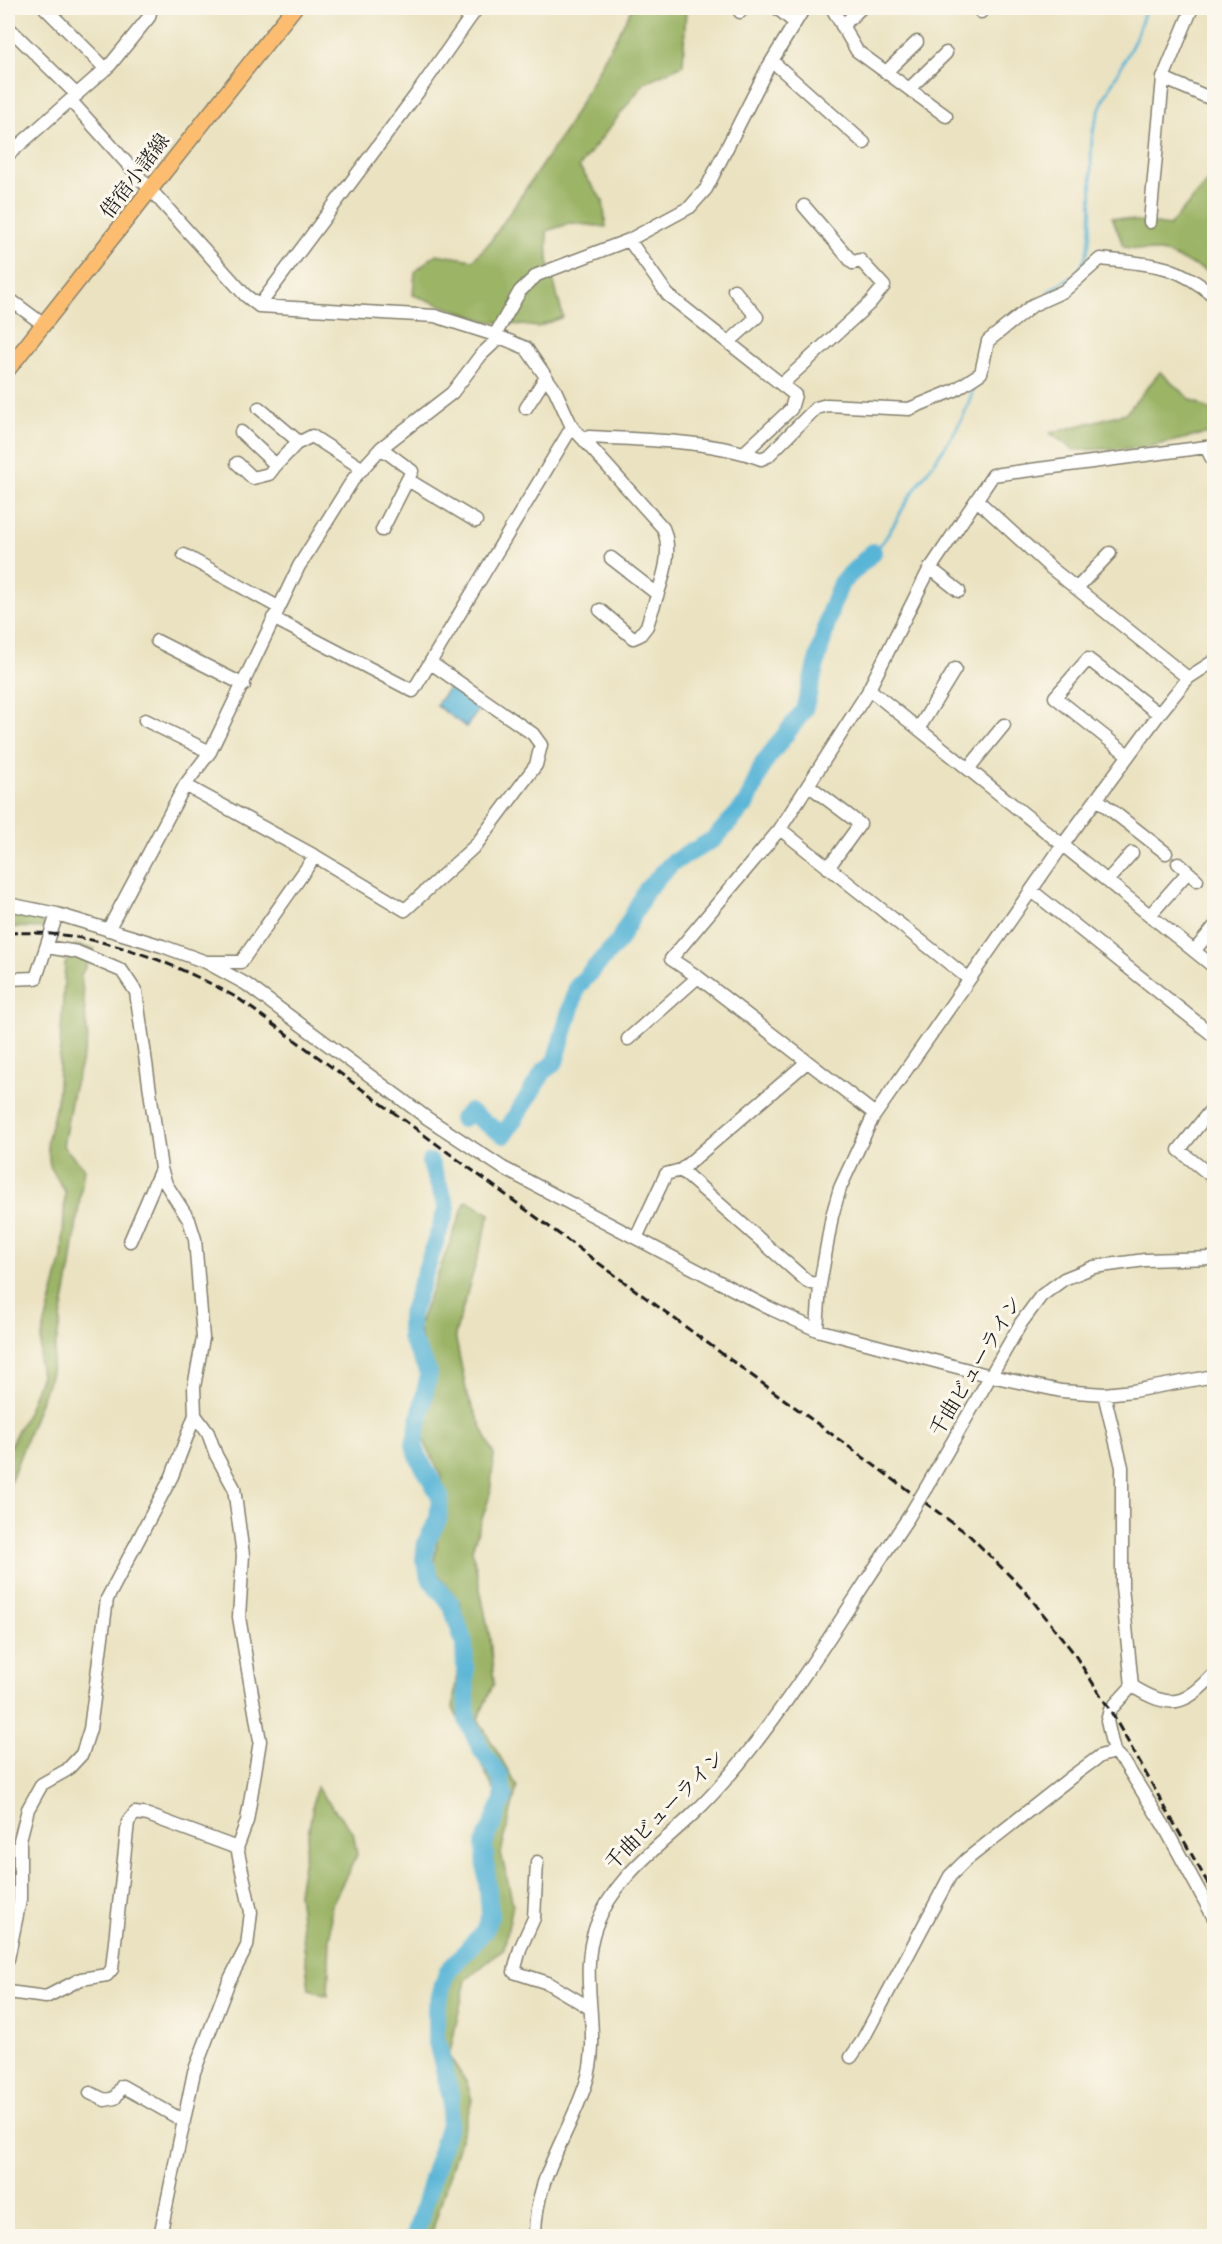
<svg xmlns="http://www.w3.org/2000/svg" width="1222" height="2244" viewBox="0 0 1222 2244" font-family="Cardo,'Noto Serif JP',serif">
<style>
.forest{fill:#9bb466;stroke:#5c6841;stroke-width:1.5}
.water{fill:#59b5d7;stroke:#3a687a;stroke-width:1.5}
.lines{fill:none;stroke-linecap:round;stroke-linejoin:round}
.stream{stroke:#59b5d7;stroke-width:3}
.river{stroke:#59b5d7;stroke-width:18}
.minor-casing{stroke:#837f6e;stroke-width:15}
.major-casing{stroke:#837f6e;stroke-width:18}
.minor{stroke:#fff;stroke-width:12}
.major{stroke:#fcbd6f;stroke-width:15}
.rail{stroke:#1c1c1c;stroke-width:3;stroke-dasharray:9 4.5;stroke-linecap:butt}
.minor-bridge-casing{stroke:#837f6e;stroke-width:15;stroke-linecap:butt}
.minor-bridge{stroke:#fff;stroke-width:12}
.labels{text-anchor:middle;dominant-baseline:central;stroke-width:6;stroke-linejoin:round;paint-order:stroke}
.street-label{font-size:20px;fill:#1c1c1c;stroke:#fbf7ec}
</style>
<rect width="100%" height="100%" fill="#fbf7ec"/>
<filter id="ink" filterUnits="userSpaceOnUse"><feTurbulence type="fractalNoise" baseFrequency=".0167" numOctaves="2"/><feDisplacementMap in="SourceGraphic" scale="12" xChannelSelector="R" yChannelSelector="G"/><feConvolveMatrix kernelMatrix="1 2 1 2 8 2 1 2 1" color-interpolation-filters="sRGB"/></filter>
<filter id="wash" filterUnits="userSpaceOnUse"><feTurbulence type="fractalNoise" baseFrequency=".008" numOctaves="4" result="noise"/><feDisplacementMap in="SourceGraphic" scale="24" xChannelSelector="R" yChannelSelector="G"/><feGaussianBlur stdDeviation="1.35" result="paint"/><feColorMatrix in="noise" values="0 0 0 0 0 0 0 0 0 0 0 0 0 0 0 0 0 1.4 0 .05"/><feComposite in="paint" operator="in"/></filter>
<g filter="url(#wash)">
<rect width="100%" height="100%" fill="#eae2c0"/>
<path class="forest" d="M632 8H686L683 65 645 82 579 167 603 201 606 227 570 223 547 231 548 260 563 317 538 327 486 321 413 295 415 272 436 254 473 260 490 242 566 129Z
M1214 175V274L1166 253 1124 247 1112 217 1169 226Z
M1160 372 1190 399 1214 412V432L1143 448 1074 450 1050 433 1126 413Z
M8 914 39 919 47 928 8 927Z
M75 945 95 949 81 975 88 1039 73 1091 63 1146 84 1168 71 1266 50 1376 8 1488V1450L28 1410 41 1375 39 1363 41 1340 62 1257 65 1192 50 1166 47 1142 57 1101 65 964Z
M466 1200 490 1214 455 1335 467 1394 494 1455 490 1495 472 1549 490 1638 494 1683 478 1719 517 1786 501 1853 513 1904 504 1948 466 1980 449 2056 467 2083 472 2100 431 2236H419L455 2128 445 2077 444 2010 454 1967 474 1946 495 1913 487 1865 488 1847 497 1825 495 1792 453 1708 463 1619 460 1602 433 1568 439 1526 442 1479 421 1434 425 1389 423 1345 418 1326Z
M316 1787 353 1832 357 1855 331 1906 328 1996 309 1990 298 1893Z"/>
<path class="water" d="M452 684 482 706 466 727 436 705Z"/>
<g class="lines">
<path class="stream" d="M1077 272C1100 248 1088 171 1092 139 1097 94 1136 55 1145 8
M1048 292 1072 276
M873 552C891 536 898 514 911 495 934 459 966 427 974 384"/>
<path class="river" d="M462 1119 469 1112 504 1135 544 1071 555 1062 577 987 618 942 647 889 672 863 714 839 747 803 763 764 804 710 831 608 841 583 873 552
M415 2236 449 2123 451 2098 436 2038V2009L447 1972 484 1931 490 1915 484 1844 504 1797 500 1777 482 1751 467 1720 464 1643 451 1604 431 1580 424 1560 426 1542 438 1520 440 1496 420 1461 414 1445 429 1373 410 1337V1317L447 1208 430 1162"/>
</g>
</g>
<g filter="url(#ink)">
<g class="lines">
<defs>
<path id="minor" d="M45 8 106 69
M777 8 795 23
M832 8 857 51 946 116
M977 8 981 12
M1192 8 1163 78 1214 100
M740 12 744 8
M842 26 861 8
M8 27 77 95
M772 61 864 143
M886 72 917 42
M909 89 946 53
M71 101 245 295 259 306 435 316 495 335 526 348 555 390 572 427 584 440 589 437C641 440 713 440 761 459L768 456 816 408 827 405 909 409 955 390 981 373 988 341 1033 305 1064 291 1100 259C1148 264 1175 262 1214 296
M8 155 110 65 149 17 151 8
M1150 222 1163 78
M629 240 668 295 795 395 791 409 745 452
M8 298 44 325
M259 306 418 92 477 8
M495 335 520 291 537 275 629 240 690 207 706 189 767 69 804 8
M730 341 757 317 734 290
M783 383 870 303 884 286 860 260 853 263 804 206
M259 408 299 442
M526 408 546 377
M241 432 276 465 296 444 312 436 363 469
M584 440 663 528C676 558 655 597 647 626L640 635 633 638 600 610
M381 448 412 471 382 530
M237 463 253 478 269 474 276 465
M1214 463 1206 447 993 475 928 572 869 689 1214 967
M408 480 476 521
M977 500 1051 568 1188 678
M184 555 278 607
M611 558 656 593
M930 568 959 591
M1077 588 1110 553
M273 618 413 691 572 427
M157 641 244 685
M145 720 210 752
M919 728 955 669
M1128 755 1055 697 1088 659 1159 714
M968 769 1004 725
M185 785 315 856 241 962H207
M808 785 860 824 828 868
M1097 799 1166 853
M780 829 871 687
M315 856 405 910 476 845 536 765 541 745 533 734 431 663
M1178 863 1197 880
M1107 881 1132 853
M1032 891 1214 1036
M8 904 57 914 162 946 206 962 246 984 427 1118 503 1168 765 1306 817 1330 991 1376 1061 1391 1104 1394 1133 1391 1214 1376
M1150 915 1188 872
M108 930 185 785 210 752 299 566 354 478 381 448 452 393 481 355 499 338
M1195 950 1214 927
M698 977 671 959 780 829 969 979
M8 979 36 978 57 914
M628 1039 698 977 875 1114
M1214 1106 1179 1150 1214 1178
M681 1170 808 1282 820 1285
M636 1238 666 1174 681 1170 807 1062
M130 1241 161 1169
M817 1330 820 1285 832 1216 840 1188 872 1119 1062 846 1159 714 1188 678 1214 661
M1104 1394 1122 1467V1587L1132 1686 1110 1710 1107 1721 1114 1752 1124 1762 1164 1826 1214 1918
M926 1488 1021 1323 1041 1296 1064 1279 1094 1267 1145 1260 1214 1258
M1132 1686C1170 1710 1185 1706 1214 1674
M537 1862 534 1918 520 1949 514 1972 548 1983 590 2008
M8 1959 20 1900V1840L28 1809 42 1784 67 1770 82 1754 90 1729 107 1599 172 1476 195 1415 194 1387 203 1338 195 1239 189 1220 166 1184 161 1169 136 992 122 971 77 952 47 947
M8 1992 46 1997 81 1979 107 1975 112 1969 128 1822 135 1813 148 1815 237 1848
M851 2057 861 2043 950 1876 966 1860 1074 1775 1100 1756 1114 1752
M90 2093 105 2100 115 2098 122 2086 182 2120
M160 2236 194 2072 229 1981 247 1946 251 1912 237 1848 247 1821 260 1741 239 1617 243 1555 234 1488 216 1455 208 1433 195 1415
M535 2236C535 2176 568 2138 586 2083 603 2033 577 1977 596 1926 614 1878 656 1849 692 1815 709 1799 724 1782 738 1765 799 1690 853 1599 908 1518"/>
<path id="major" d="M8 369 294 8"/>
</defs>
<use href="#minor" class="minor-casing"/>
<use href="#major" class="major-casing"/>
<use href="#minor" class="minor"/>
<use href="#major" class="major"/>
<path class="rail" d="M8 933C90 929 169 959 239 999L969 1535 1025 1591 1073 1652 1110 1710 1214 1894"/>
<defs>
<path id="minor-bridge" d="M908 1518 926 1488"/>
</defs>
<use href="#minor-bridge" class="minor-bridge-casing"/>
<use href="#minor-bridge" class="minor-bridge"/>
</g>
</g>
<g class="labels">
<g class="street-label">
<text transform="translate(135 176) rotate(-53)">借宿小諸線</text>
<text transform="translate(976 1366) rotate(-59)">千曲ビューライン</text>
<text transform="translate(665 1810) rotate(-45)">千曲ビューライン</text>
</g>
</g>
<rect width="1222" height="2244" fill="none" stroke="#fbf7ec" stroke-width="30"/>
</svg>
